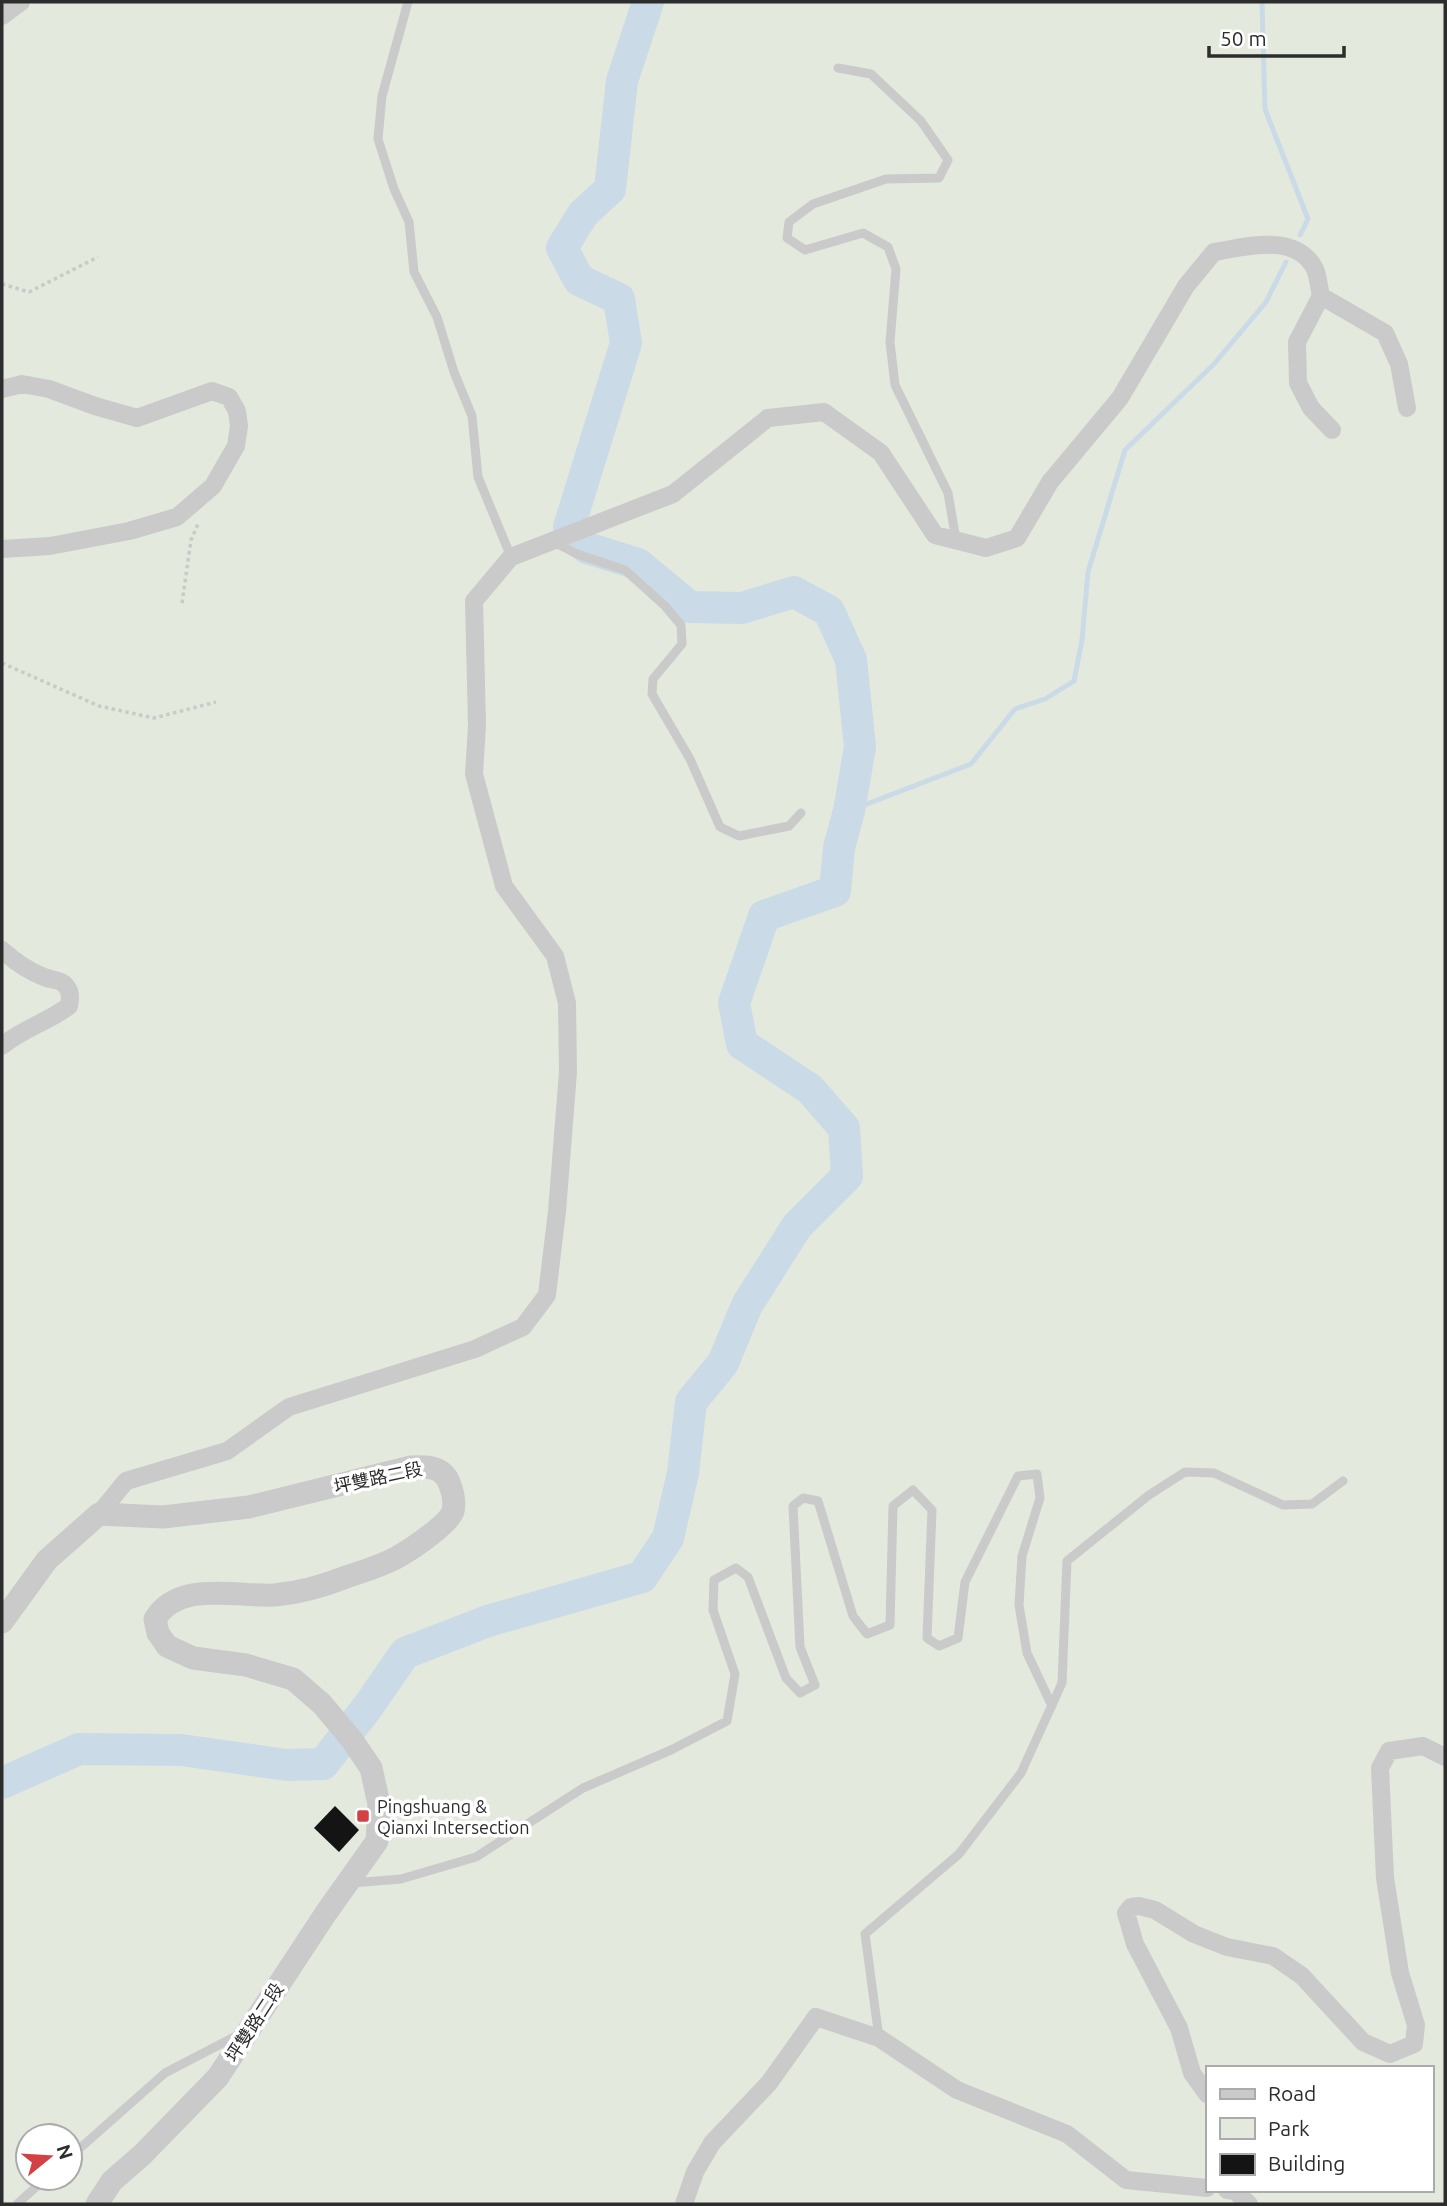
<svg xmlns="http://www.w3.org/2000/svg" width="1447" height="2206" viewBox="0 0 1447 2206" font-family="Ubuntu,'Noto Sans TC',sans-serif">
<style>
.green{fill:#e3e9dc;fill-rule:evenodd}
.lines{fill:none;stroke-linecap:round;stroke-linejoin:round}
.stream{stroke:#cadae7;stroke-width:5}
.river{stroke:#cadae7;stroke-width:32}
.building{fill:#141414}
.path{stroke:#cacaca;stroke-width:3.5;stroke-dasharray:3.5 3.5;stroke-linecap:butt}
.service{stroke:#cacaca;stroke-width:9}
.minor{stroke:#cacaca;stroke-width:18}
.tertiary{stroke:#cacaca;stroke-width:23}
.poi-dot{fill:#d34144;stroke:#fff;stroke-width:2.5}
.labels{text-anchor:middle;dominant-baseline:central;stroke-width:7;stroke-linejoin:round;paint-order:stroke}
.street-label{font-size:18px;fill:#2d2d2d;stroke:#fff}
.poi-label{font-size:18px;fill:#2d2d2d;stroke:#fff;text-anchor:start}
</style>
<rect width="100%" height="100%" fill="#fff"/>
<path class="green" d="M2 2H1445V2204H2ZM1207 2068H1431V2190H1207ZM28 2136H70V2178H28Z"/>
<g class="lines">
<path class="stream" d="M1262 2 1265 109 1308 219 1300 235
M849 811 971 764 1015 709 1045 699 1074 681 1082 640 1088 572 1125 450 1214 364 1266 302 1286 262"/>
<path class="river" d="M569 527 626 343 619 299 579 280 562 248 583 214 610 189 622 81 648 2
M2 1783 79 1749 181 1750 287 1765 323 1764 367 1708 405 1653 488 1621 642 1577 668 1538 683 1473 691 1402 723 1363 747 1305 797 1226 847 1176 844 1128 810 1089 742 1044 734 1003 764 916 835 891 839 848 849 811 860 747 851 660 829 611 794 592 742 608 690 607 638 564 587 548 584 545"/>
</g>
<path class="building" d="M335 1806 359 1830 339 1852 314 1828Z"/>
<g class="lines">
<path class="path" d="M2 284 29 292 98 257
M182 603 191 540 198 524
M2 663 99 706 154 718 216 702"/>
<path class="service" d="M408 2 382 96 378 139 394 189 409 222 414 272 437 317 454 372 472 416 478 477 511 557
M838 68 871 74 921 121 948 160 939 178 886 179 813 204 789 222 787 238 805 250 863 233 888 247 896 269 890 342 895 385 948 493 956 540
M554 542 577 554 625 570 665 606 681 625 682 644 653 679 652 694 690 759 720 827 739 836 789 826 801 813
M352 1883 401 1879 476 1857 583 1788 671 1750 727 1721 735 1674 713 1610 714 1580 736 1568 748 1577 786 1678 800 1693 815 1685 800 1647 793 1506 803 1498 818 1501 853 1616 867 1634 890 1625 893 1506 913 1490 932 1510 927 1638 939 1646 958 1638 965 1582 1018 1476 1037 1474 1040 1498 1022 1556 1019 1605 1027 1653 1052 1706
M879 2038 865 1934 959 1854 1021 1773 1062 1683 1067 1561 1149 1495 1185 1472 1214 1473 1283 1505 1312 1504 1343 1481
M70 2157 165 2073 238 2035
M17 2204 46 2178"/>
<path class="minor" d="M2 16 21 2
M1321 296 1385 333 1399 364 1407 408
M2 389 22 384 49 389 95 406 137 418 212 391 229 397 237 411 239 426 236 446 213 486 177 517 129 531 50 546 2 549
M2 950C14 961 28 971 44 977 54 981 63 979 68 989 71 994 70 1000 69 1006 48 1022 22 1029 2 1046
M99 1514 126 1481 227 1451 289 1407 475 1349 523 1327 547 1295 557 1211 568 1072 567 1003 555 956 504 886 474 774 477 725 474 601 511 557 673 494 768 418 824 412 881 453 935 535 986 548 1017 538 1050 482 1120 398 1186 286 1214 252C1246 247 1296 232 1315 269 1318 276 1319 287 1321 296L1297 342 1298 383 1311 408 1332 430
M1207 2094 1192 2073 1179 2028 1135 1944 1126 1913 1131 1907 1139 1906 1155 1910 1194 1934 1227 1947 1273 1956 1302 1976 1363 2042 1390 2054 1414 2044 1416 2025 1400 1973 1385 1878 1380 1768 1389 1751 1423 1746 1445 1757
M1227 2190 1235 2191 1249 2204
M684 2204 695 2172 712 2143 769 2083 816 2017 879 2038 957 2090 1067 2134 1126 2180 1207 2188"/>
<path class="tertiary" d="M2 1622 47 1560 99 1514 163 1517 249 1507 411 1467C426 1466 444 1466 450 1485 453 1493 455 1502 453 1511 450 1523 413 1548 401 1555 385 1565 364 1571 346 1577 323 1586 299 1593 274 1595 236 1597 179 1580 155 1619L158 1633 167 1646 193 1658 246 1665 293 1679 322 1704 352 1740 371 1768 379 1804 377 1841 326 1913 218 2077 142 2155 112 2181 97 2204"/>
</g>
<rect class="poi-dot" x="356" y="1809" width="14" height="14" rx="3.5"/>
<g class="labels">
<g class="street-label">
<text transform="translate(378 1477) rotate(-12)">坪雙路二段</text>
<text transform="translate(254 2022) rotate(-57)">坪雙路二段</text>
</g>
<g class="poi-label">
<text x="377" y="1806">Pingshuang &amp;<tspan x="377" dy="21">Qianxi Intersection</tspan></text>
</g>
</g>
<rect width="1447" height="2206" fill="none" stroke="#2d2d2d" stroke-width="7"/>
<rect x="1206" y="2066" width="228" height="126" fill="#ffffff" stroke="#ababab" stroke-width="2"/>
<rect x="1220" y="2089" width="35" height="10" fill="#cacaca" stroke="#ababab" stroke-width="2"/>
<text x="1268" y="2101" font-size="21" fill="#2d2d2d">Road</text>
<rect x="1220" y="2118" width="35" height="21" fill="#e3e9dc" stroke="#ababab" stroke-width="2"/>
<text x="1268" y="2136" font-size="21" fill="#2d2d2d">Park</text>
<rect x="1220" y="2154" width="35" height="21" fill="#141414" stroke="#ababab" stroke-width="2"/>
<text x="1268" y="2171" font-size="21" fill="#2d2d2d">Building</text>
<g transform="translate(49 2157) rotate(72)"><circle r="33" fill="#ffffff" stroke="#ababab" stroke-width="2"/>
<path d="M0-5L12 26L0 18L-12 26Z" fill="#d34144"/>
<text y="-10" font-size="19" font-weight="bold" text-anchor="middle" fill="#2d2d2d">N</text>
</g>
<path d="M1209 46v10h135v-10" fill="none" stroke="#2d2d2d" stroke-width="3.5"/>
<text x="1220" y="46" font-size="21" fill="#2d2d2d" stroke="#ffffff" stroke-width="5" paint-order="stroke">50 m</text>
</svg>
